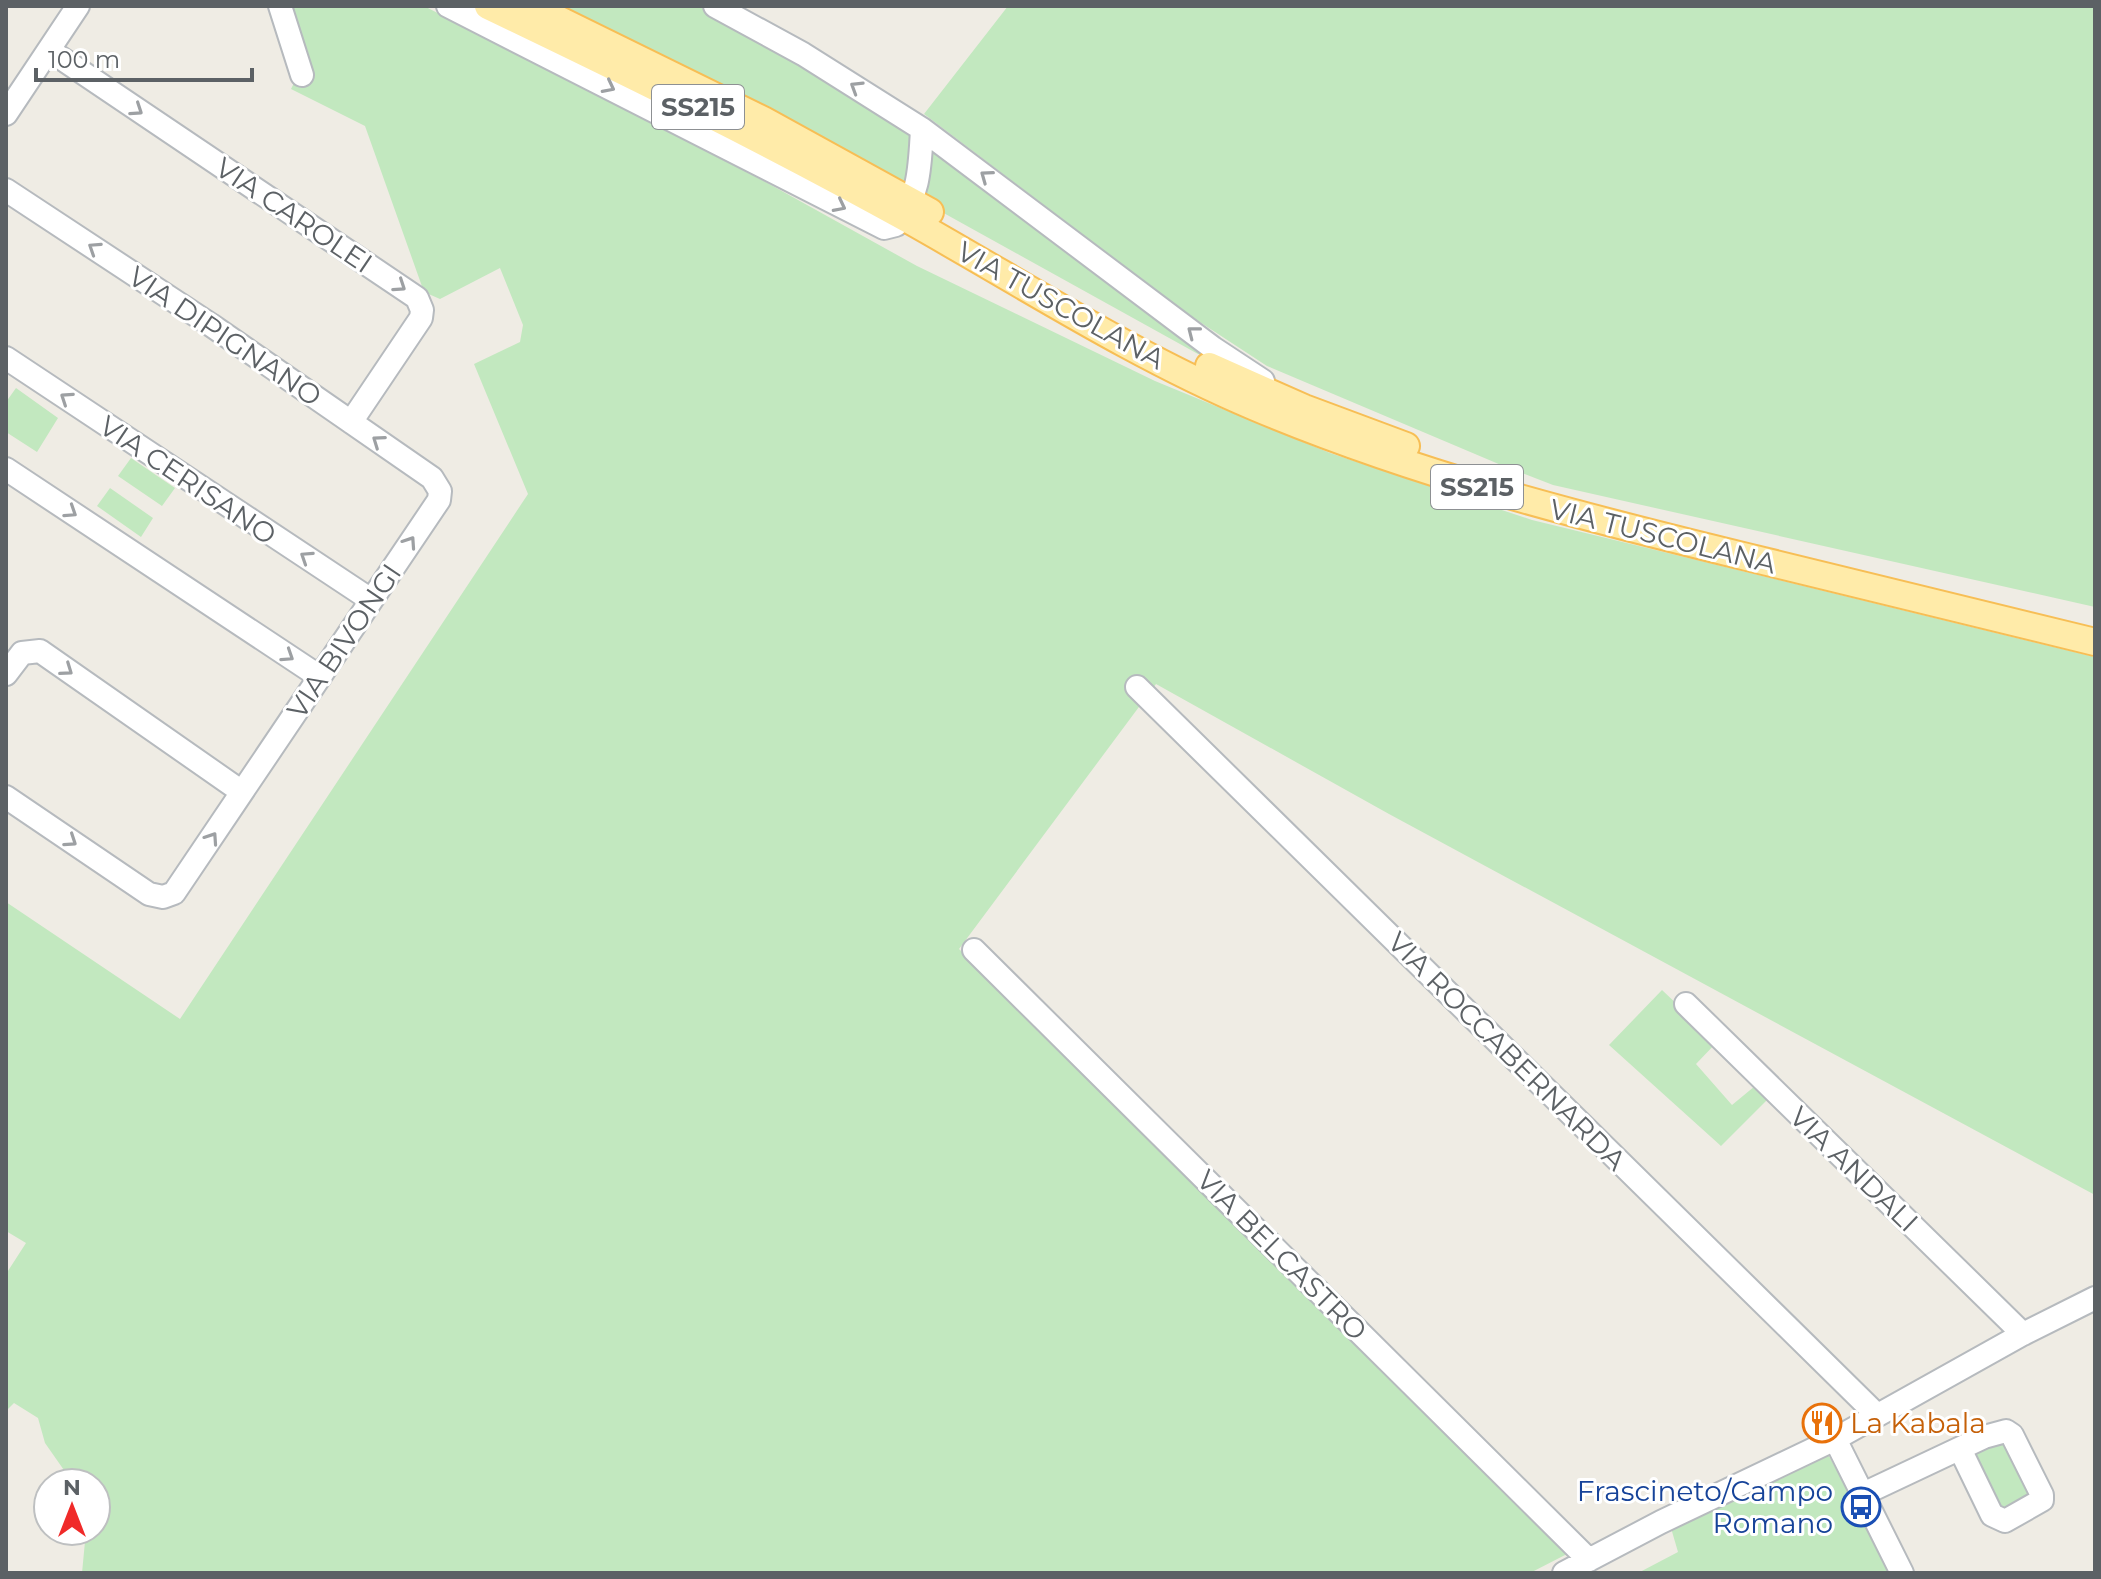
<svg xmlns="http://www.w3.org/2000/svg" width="2101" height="1579" viewBox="0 0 2101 1579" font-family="Montserrat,sans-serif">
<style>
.green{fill:#c2e8bf}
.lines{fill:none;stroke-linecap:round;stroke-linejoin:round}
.minor-casing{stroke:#b6babe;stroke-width:26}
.major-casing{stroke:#f7be55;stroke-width:30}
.minor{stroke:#fff;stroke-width:22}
.major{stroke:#ffeba9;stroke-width:26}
.oneway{stroke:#9da0a3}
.labels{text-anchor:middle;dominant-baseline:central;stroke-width:6;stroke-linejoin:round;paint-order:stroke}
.shield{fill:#fff;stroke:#8d9093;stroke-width:2}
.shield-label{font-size:26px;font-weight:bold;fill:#5c6165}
.street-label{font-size:28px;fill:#5c6165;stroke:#fff}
.food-label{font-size:28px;fill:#c56008;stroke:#fff;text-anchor:start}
.transit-label{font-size:28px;fill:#164399;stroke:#fff;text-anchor:end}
</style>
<rect width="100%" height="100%" fill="#efece4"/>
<path class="green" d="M287 6H424L762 180 917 266 1155 381 1330 453 1532 520 2095 657V1195L1389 814 1156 684 959 949 1567 1554 1530 1573H82L86 1531H96V1483H73L45 1443 38 1418 14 1403 6 1411V1274L26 1243 6 1231V902L180 1019 528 494 474 364 520 342 523 325 500 268 440 299 424 292 365 126 291 89 304 63Z
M546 6H698L763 42 908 131 913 140 909 180 903 183Z
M1008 6H2095V607L1553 485 1501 465 1267 366 1183 311 924 114Z
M931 146 1206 355 1198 354 931 206 924 196Z
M16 388 58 418 37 452 6 432V402Z
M131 458 175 488 162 506 118 476Z
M110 488 153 518 141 537 97 506Z
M1662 990 1717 1042 1696 1064 1732 1105 1755 1086 1768 1099 1721 1146 1609 1045Z
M2003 1439 2031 1496 2003 1509 1976 1454Z
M1826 1451 1894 1573H1638L1678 1552 1671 1528Z"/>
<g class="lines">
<defs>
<path id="minor" d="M280 6 302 75
M448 6 884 228 896 225C920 198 920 163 922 129
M715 6 803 54 922 129 1213 348 1263 381
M49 50 417 298 422 310 421 318 351 422
M6 114 78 6
M6 190 211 325 432 478 440 491 439 500 174 893 163 897 149 894 6 797
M6 358 371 600
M6 469 320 677
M6 674 22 653 40 651 242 792
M1137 687 1877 1415
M974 950 1589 1560
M1686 1004 2023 1334
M1835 1439 1902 1573
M1861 1495 1984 1437 2006 1431 2012 1435 2042 1495V1500L2005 1521 1992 1515 1960 1449
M1564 1573 1661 1522 1835 1439 2023 1334 2095 1298"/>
<path id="major" d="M488 6C630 74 771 143 909 220 1023 284 1134 356 1255 407 1414 474 1579 516 1747 557 1863 585 1979 613 2095 642
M531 6 763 120 930 212
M1209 366 1304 408 1406 446"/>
</defs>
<use href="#minor" class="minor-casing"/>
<use href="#major" class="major-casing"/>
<use href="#minor" class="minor"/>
<use href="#major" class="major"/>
</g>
<defs><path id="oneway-chevron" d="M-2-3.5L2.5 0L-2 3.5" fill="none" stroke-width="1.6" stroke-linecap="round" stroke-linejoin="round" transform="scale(2)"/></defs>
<g class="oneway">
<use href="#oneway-chevron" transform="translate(609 87) rotate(27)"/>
<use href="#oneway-chevron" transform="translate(856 87) rotate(-148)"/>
<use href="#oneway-chevron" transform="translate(137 110) rotate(34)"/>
<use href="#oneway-chevron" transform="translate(986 176) rotate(-144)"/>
<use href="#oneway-chevron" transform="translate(840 206) rotate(27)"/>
<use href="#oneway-chevron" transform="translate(94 248) rotate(-147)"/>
<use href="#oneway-chevron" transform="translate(400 286) rotate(34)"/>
<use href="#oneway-chevron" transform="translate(1193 332) rotate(-142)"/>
<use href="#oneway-chevron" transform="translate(66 398) rotate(-146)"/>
<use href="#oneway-chevron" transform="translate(378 441) rotate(-145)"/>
<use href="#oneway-chevron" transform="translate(71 512) rotate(33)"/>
<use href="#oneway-chevron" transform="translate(410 542) rotate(-56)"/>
<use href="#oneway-chevron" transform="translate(306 557) rotate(-147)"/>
<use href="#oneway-chevron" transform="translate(288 656) rotate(33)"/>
<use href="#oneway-chevron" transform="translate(67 670) rotate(35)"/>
<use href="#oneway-chevron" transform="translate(212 838) rotate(-56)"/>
<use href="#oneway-chevron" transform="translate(71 841) rotate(34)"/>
</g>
<defs>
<symbol id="restaurant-ring" viewBox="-11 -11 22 22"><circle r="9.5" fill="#fff" stroke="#e8710a" stroke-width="1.5"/><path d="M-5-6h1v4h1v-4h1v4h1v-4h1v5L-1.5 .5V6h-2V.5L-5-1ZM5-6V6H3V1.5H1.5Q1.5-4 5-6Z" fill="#e8710a"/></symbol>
<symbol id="bus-ring" viewBox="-11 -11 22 22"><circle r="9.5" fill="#fff" stroke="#1a4fb4" stroke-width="1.5"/><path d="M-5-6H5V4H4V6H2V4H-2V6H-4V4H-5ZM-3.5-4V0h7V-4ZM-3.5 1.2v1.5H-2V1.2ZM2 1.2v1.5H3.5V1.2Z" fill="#1a4fb4"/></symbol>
</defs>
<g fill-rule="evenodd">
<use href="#restaurant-ring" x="1800" y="1401" width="44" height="44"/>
<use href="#bus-ring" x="1839" y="1485" width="44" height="44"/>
</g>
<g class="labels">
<g class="shield">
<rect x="652" y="85" width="92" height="44" rx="6"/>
<rect x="1431" y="465" width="92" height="44" rx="6"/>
</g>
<g class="shield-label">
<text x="698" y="107">SS215</text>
<text x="1477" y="487">SS215</text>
</g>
<g class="street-label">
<text transform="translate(294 215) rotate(34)">VIA CAROLEI</text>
<text transform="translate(1061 305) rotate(29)">VIA TUSCOLANA</text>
<text transform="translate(225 336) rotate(34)">VIA DIPIGNANO</text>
<text transform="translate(188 480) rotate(34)">VIA CERISANO</text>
<text transform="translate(1663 536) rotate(14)">VIA TUSCOLANA</text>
<text transform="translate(344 641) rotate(-56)">VIA BIVONGI</text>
<text transform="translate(1507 1051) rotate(45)">VIA ROCCABERNARDA</text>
<text transform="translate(1854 1169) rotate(44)">VIA ANDALI</text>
<text transform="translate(1282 1255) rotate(45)">VIA BELCASTRO</text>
</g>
<g class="food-label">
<text x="1850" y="1423">La Kabala</text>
</g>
<g class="transit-label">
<text x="1833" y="1491">Frascineto/Campo<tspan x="1833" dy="32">Romano</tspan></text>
</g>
</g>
<rect width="2101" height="1579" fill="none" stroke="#5c6165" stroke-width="16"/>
<g transform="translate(72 1507)"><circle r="38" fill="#ffffff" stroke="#bec0c1" stroke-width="2"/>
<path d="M0-6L14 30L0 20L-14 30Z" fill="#f02a29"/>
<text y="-12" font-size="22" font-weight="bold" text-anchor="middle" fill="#5c6165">N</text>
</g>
<path d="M36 68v12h216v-12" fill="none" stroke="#5c6165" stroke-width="4"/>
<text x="48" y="68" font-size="24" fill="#5c6165" stroke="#ffffff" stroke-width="6" paint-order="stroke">100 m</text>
</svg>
